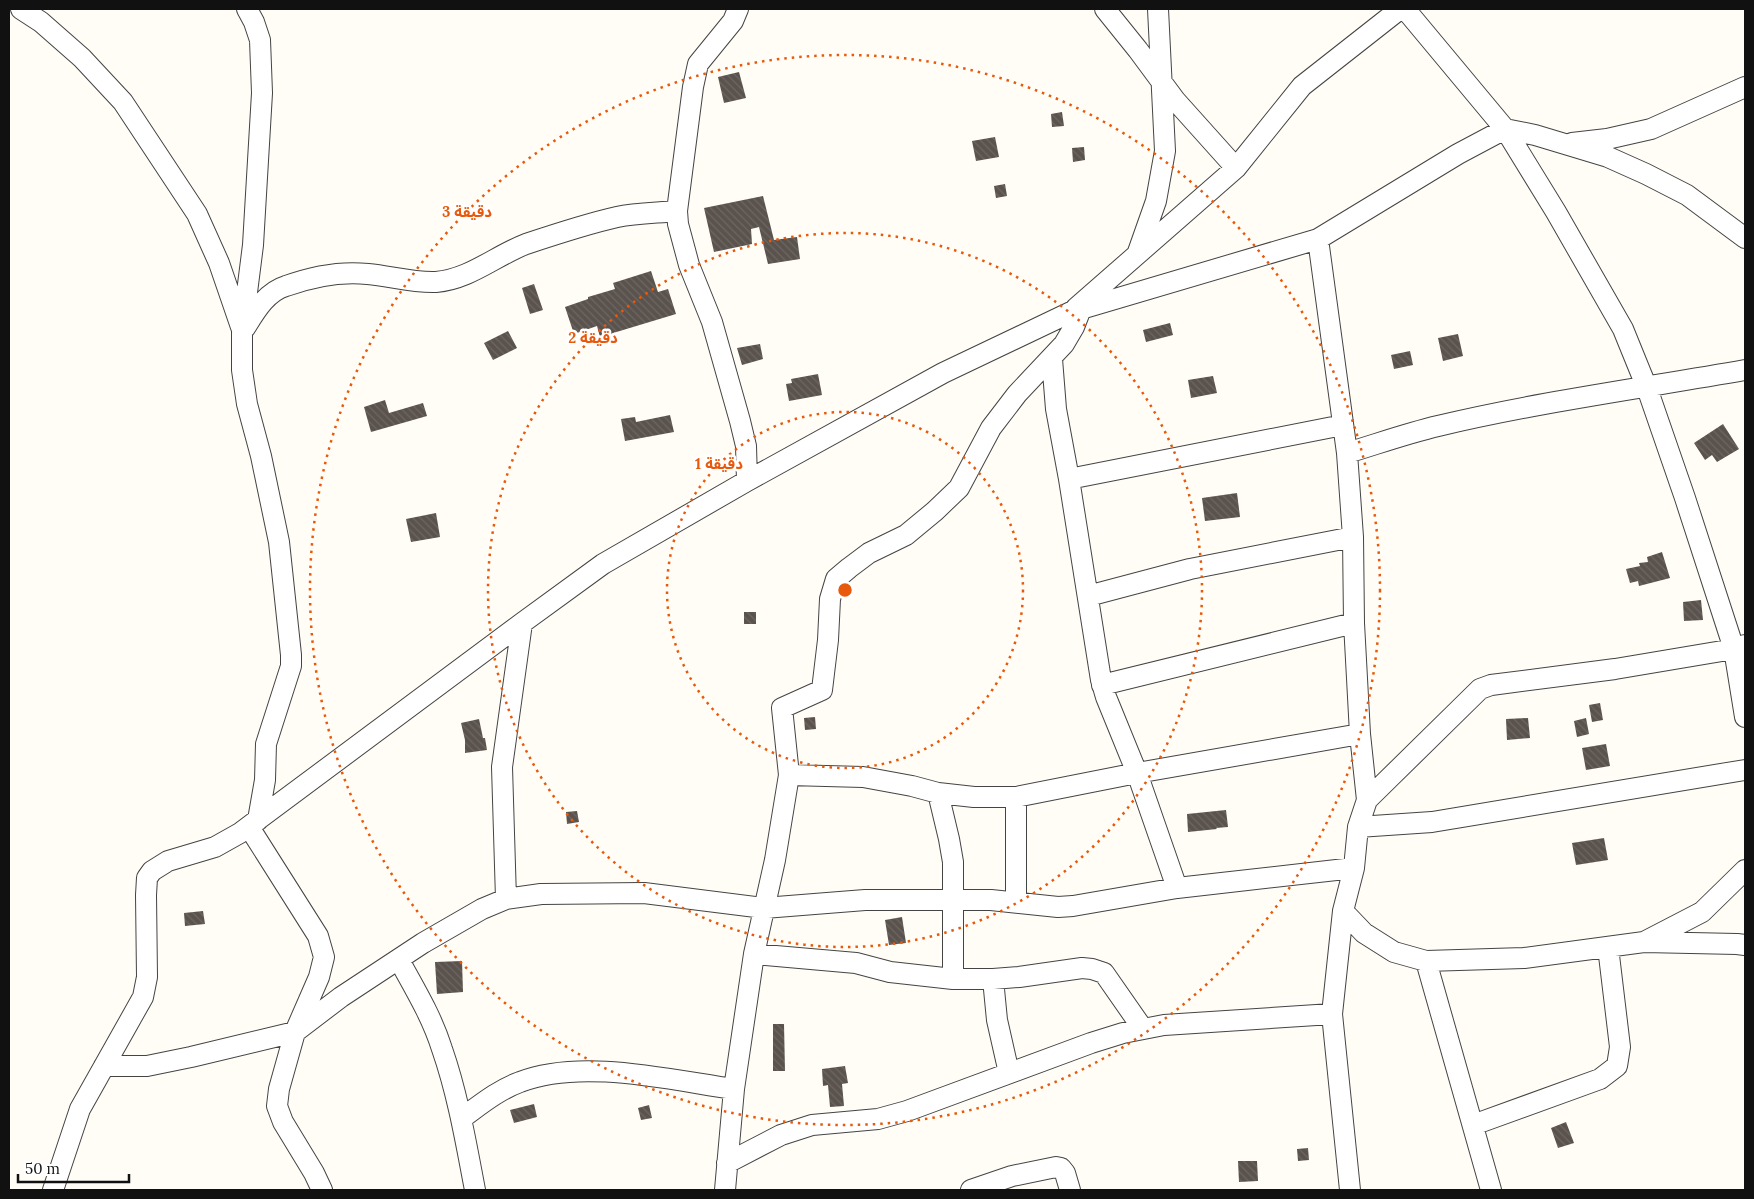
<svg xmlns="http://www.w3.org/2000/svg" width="1754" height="1199" viewBox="0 0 1754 1199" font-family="Lora,'Noto Sans Arabic',serif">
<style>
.building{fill:url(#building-back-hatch)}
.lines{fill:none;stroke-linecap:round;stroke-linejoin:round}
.minor-casing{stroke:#444;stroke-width:22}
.minor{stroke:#fff;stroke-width:20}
.ring{fill:none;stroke:#e8590c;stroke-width:2.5;stroke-dasharray:2.5 5}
.centre{fill:#e8590c;stroke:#fff;stroke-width:2.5}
.ring-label{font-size:15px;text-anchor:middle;font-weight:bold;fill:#e8590c;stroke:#fff;stroke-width:5;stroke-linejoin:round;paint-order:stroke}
</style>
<defs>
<pattern id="building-back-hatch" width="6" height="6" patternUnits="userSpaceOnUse" patternTransform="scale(1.25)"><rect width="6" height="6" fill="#5a524d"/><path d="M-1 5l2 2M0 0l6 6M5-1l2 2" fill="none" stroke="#6d6662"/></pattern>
</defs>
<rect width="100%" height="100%" fill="#fffdf5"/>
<path class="building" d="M739 72 746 98 724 103 718 77Z
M1062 112 1064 126 1052 127 1051 114Z
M995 137 999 157 976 161 972 141Z
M1084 147 1085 160 1073 162 1072 148Z
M1005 184 1007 196 996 198 994 186Z
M763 196 774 240 797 237 800 259 768 264 759 227 751 229 752 244 714 252 704 208Z
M651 271 658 292 668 289 676 314 600 337 597 326 574 334 565 307 588 299V297L615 289 613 283Z
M534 284 543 310 530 314 522 288Z
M1170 323 1173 335 1146 342 1143 330Z
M508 331 517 348 493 360 484 343Z
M1458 334 1463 356 1443 361 1438 338Z
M760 344 763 359 742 365 737 348Z
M1410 351 1413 365 1394 369 1391 355Z
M818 374 822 395 789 401 786 384 792 383 791 379Z
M1213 376 1217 393 1191 398 1188 380Z
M385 400 389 413 423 403 427 416 371 432 364 407Z
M670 415 674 432 625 441 621 419 635 417 636 422Z
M1723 424 1739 449 1717 462 1712 455 1705 460 1694 443Z
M1237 493 1240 517 1205 521 1202 498Z
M436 513 440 537 411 542 406 519Z
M1662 552 1670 578 1639 586 1638 581 1630 583 1626 569 1640 566 1639 563 1648 562 1647 557Z
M1701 600 1703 620 1684 621 1683 602Z
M744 612H756V624H744Z
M1600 703 1603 720 1592 722 1589 705Z
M815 717 816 729 805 730 804 718Z
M1528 718 1530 738 1507 740 1506 719Z
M1586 718 1589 734 1577 737 1574 721Z
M479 719 483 738H485L487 750 465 753V740L461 723Z
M1606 744 1610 766 1586 770 1582 748Z
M1226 810 1228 827 1216 828 1217 829 1188 832 1187 814Z
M577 811 579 822 567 824 566 812Z
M1604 838 1608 860 1576 865 1572 843Z
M203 911 205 924 185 926 184 913Z
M902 917 906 943 889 945 885 920Z
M462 961 463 992 437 994 435 962Z
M773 1024H784L785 1071H773Z
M845 1066 848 1083 842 1084 844 1106 830 1107 828 1085 823 1086 822 1069Z
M534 1104 537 1117 514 1123 510 1110Z
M649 1105 652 1118 641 1120 638 1108Z
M1566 1122 1574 1143 1558 1148 1551 1128Z
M1308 1148 1309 1160 1298 1161 1297 1149Z
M1238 1161H1257L1258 1181 1239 1182Z"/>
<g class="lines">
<defs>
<path id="minor" d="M21 9 41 22 82 58 123 102 197 214 219 263 241 327
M247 9 254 22 260 40 262 93 253 245 242 332V370L247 404 261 456 279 542 291 655V666L266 744 265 780 258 820
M738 9 733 21 698 64 693 87 677 211 678 224 689 265 712 322 740 421 746 446 747 481
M1105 9 1138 50 1175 100 1236 168
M1405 9 1505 129 1556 212 1623 329 1647 388 1685 498 1734 649 1745 717
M1572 143 1607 139 1651 129 1745 87
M1318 239 1347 453 1353 537 1354 623 1360 734 1367 800 1358 827 1354 868 1343 911 1332 1014 1350 1190
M1138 252 1156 201 1165 151 1158 9
M1076 308 1236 168 1302 86 1400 9
M245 328C255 312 266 292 286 286 311 277 341 271 368 274 390 276 413 283 436 282 470 279 495 256 526 244 556 234 586 224 617 217 636 213 657 213 677 211
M1052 359 1056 409 1069 479 1101 680 1106 697 1137 773 1177 888
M1347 453C1377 444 1408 433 1438 426 1539 402 1643 388 1745 370
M1069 479 1343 425
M1088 596 1190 569 1353 537
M1102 685 1354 623
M789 775 863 777 912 786 938 793 974 797H1016L1137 773 1360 734
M938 793 949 839 953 862V979
M1016 797V902
M1367 800 1480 689 1491 685 1615 669 1734 649 1745 645
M249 827 318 936 324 957 319 977 295 1032 279 1089 277 1106 283 1122 314 1173 322 1190
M1358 827 1432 822 1745 770
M506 899 502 767 522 623
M1343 911 1364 933 1394 952 1426 961 1524 958 1644 942 1737 944 1745 945
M1646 941 1702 912 1745 870
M754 954 856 963 890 972 953 979H993L1019 977 1082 968 1092 969 1104 973 1143 1029
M399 960C415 989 432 1017 442 1049 458 1095 466 1143 475 1190
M1426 961 1491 1190
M993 979 997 1020 1009 1073
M104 1066H147L191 1057 295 1032 341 997 423 943 482 909 506 899 541 894 644 893 764 908 865 900H991L1058 907 1073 906 1177 888 1354 868
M462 1118C480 1105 498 1090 520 1082 581 1058 670 1080 734 1089
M1473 1125 1600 1079 1617 1066 1620 1047 1608 947
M727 1163 781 1135 812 1125 878 1119 907 1111 1091 1043 1123 1033 1164 1025 1332 1014
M53 1190 80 1109 143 997 147 977 146 895 147 878 152 871 168 861 215 847 240 833 522 623 603 564 747 481 943 373 1071 312 1318 239 1458 154 1505 129 1535 135 1608 157 1646 174 1687 195 1745 238
M725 1190 734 1089 754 954 775 860 789 775 782 708 822 690 828 640 830 599 836 579 849 568 869 553 906 535 935 511 959 488 991 428 1017 394 1064 344 1074 327 1081 309
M971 1190 1012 1176 1056 1167 1061 1168 1065 1173 1070 1190"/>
</defs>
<use href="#minor" class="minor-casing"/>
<use href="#minor" class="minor"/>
</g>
<g class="ring">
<circle cx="845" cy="590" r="178"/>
<circle cx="845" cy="590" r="357"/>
<circle cx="845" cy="590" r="535"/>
</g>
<circle cx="845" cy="590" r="8" class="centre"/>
<g class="ring-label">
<text x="467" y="217">3 دقيقة</text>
<text x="593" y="343">2 دقيقة</text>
<text x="719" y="469">1 دقيقة</text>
</g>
<rect width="1754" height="1199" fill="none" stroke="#111111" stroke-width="20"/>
<path d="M18 1174v8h111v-8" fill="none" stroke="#111111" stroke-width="2.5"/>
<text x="25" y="1174" font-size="15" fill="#111111" stroke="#ffffff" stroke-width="4" paint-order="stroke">50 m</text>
</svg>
